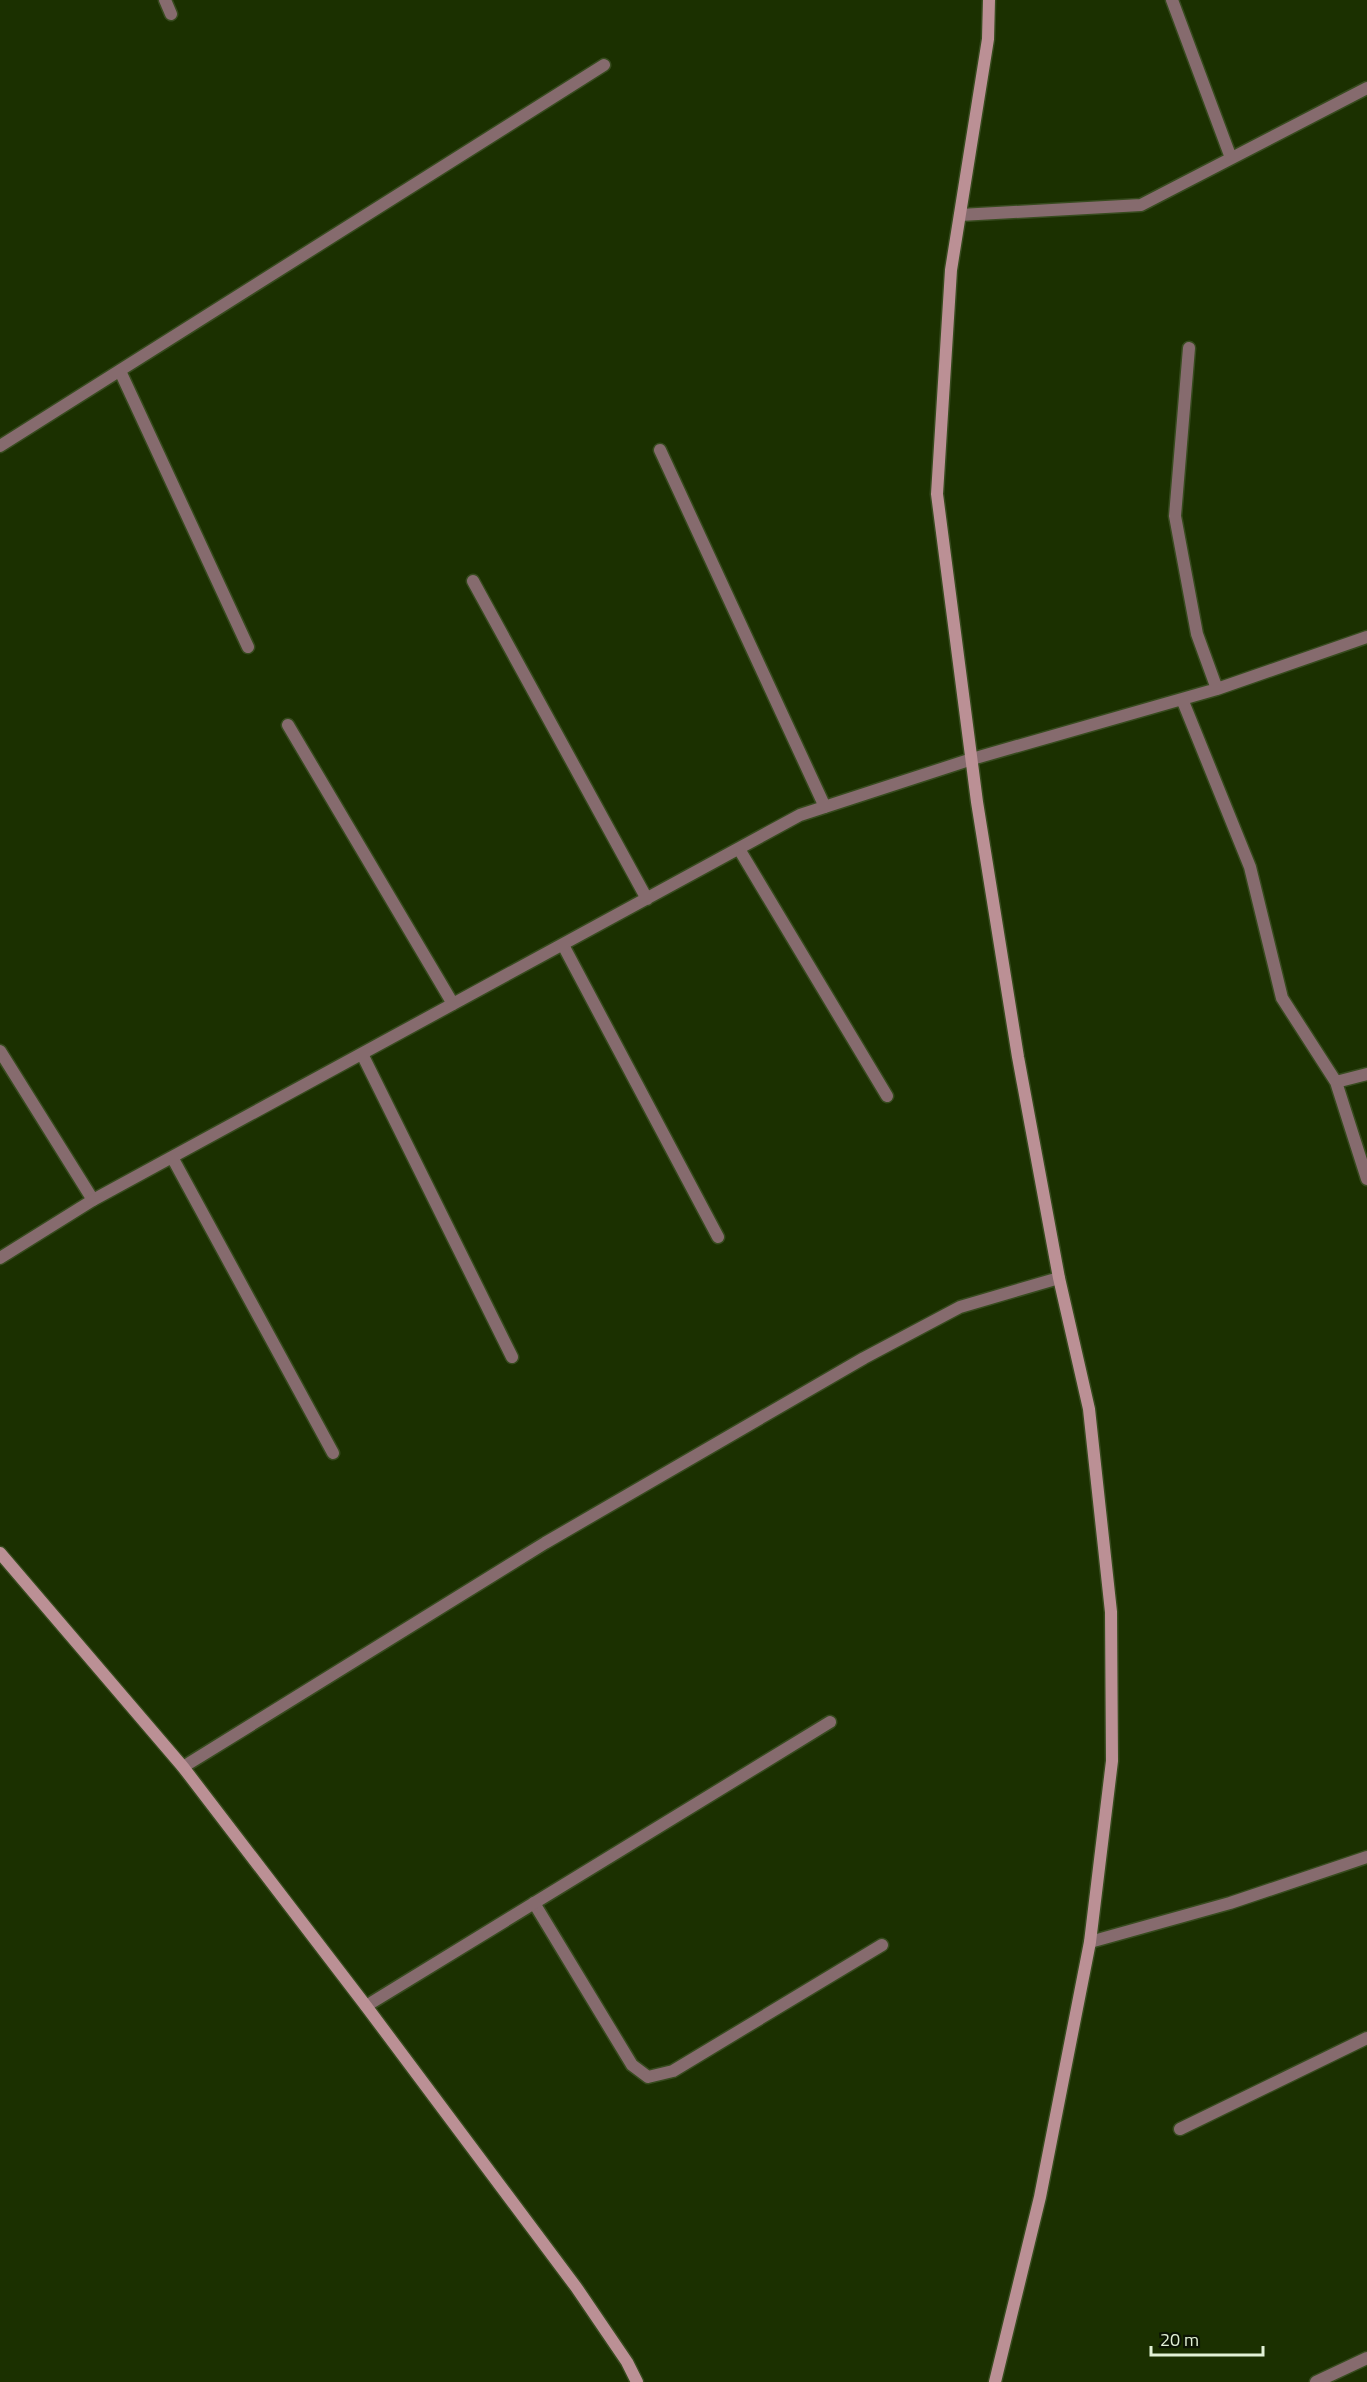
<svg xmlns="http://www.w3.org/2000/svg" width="1367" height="2382" viewBox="0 0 1367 2382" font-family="'Titillium Web',sans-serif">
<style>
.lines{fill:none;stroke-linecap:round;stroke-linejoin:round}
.lane-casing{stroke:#374b1e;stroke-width:15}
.street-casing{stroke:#374b1e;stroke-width:15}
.secondary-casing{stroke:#374b1e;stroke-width:15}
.lane{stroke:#866b6e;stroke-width:12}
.street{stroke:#866b6e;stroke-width:12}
.secondary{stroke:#bb9095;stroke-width:12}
</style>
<rect width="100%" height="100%" fill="#1b3000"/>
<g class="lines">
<defs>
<path id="lane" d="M120 371 248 647
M0 446 604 65
M0 1051 93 1200
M534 1903 632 2065 648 2077 673 2071 882 1945"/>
<path id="street" d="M165 0 171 14
M1172 0 1231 158
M960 215 1141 205 1367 88
M1189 348 1175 516 1197 634 1217 689
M660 450 825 807
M473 581 647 899
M1182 699 1250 867 1282 998 1336 1082 1367 1074
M288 725 453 1004
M739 849 887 1096
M563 945 718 1237
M362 1054 512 1357
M1336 1082 1367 1179
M172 1157 333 1453
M0 1258 93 1200 800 815 972 759 1217 689 1367 637
M183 1767 545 1543 864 1358 960 1307 1059 1278
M1090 1942 1230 1903 1367 1857
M366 2006 830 1722
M1180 2129 1367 2038
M1316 2382 1367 2358"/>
<path id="secondary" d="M989 0 988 39 951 270 937 494 977 802 1018 1057 1059 1278 1089 1409 1111 1612 1112 1761 1090 1942 1040 2197 995 2382
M0 1553 183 1767 366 2006 576 2287 627 2362 637 2382"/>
</defs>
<use href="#lane" class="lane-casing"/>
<use href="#street" class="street-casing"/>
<use href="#secondary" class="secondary-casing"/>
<use href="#lane" class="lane"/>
<use href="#street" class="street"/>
<use href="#secondary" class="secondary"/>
</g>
<path d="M1151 2346v9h112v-9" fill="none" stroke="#e2f1d6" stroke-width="3"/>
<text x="1160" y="2346" font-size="18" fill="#e2f1d6" stroke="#0c1503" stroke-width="4.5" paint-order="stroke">20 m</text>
</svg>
